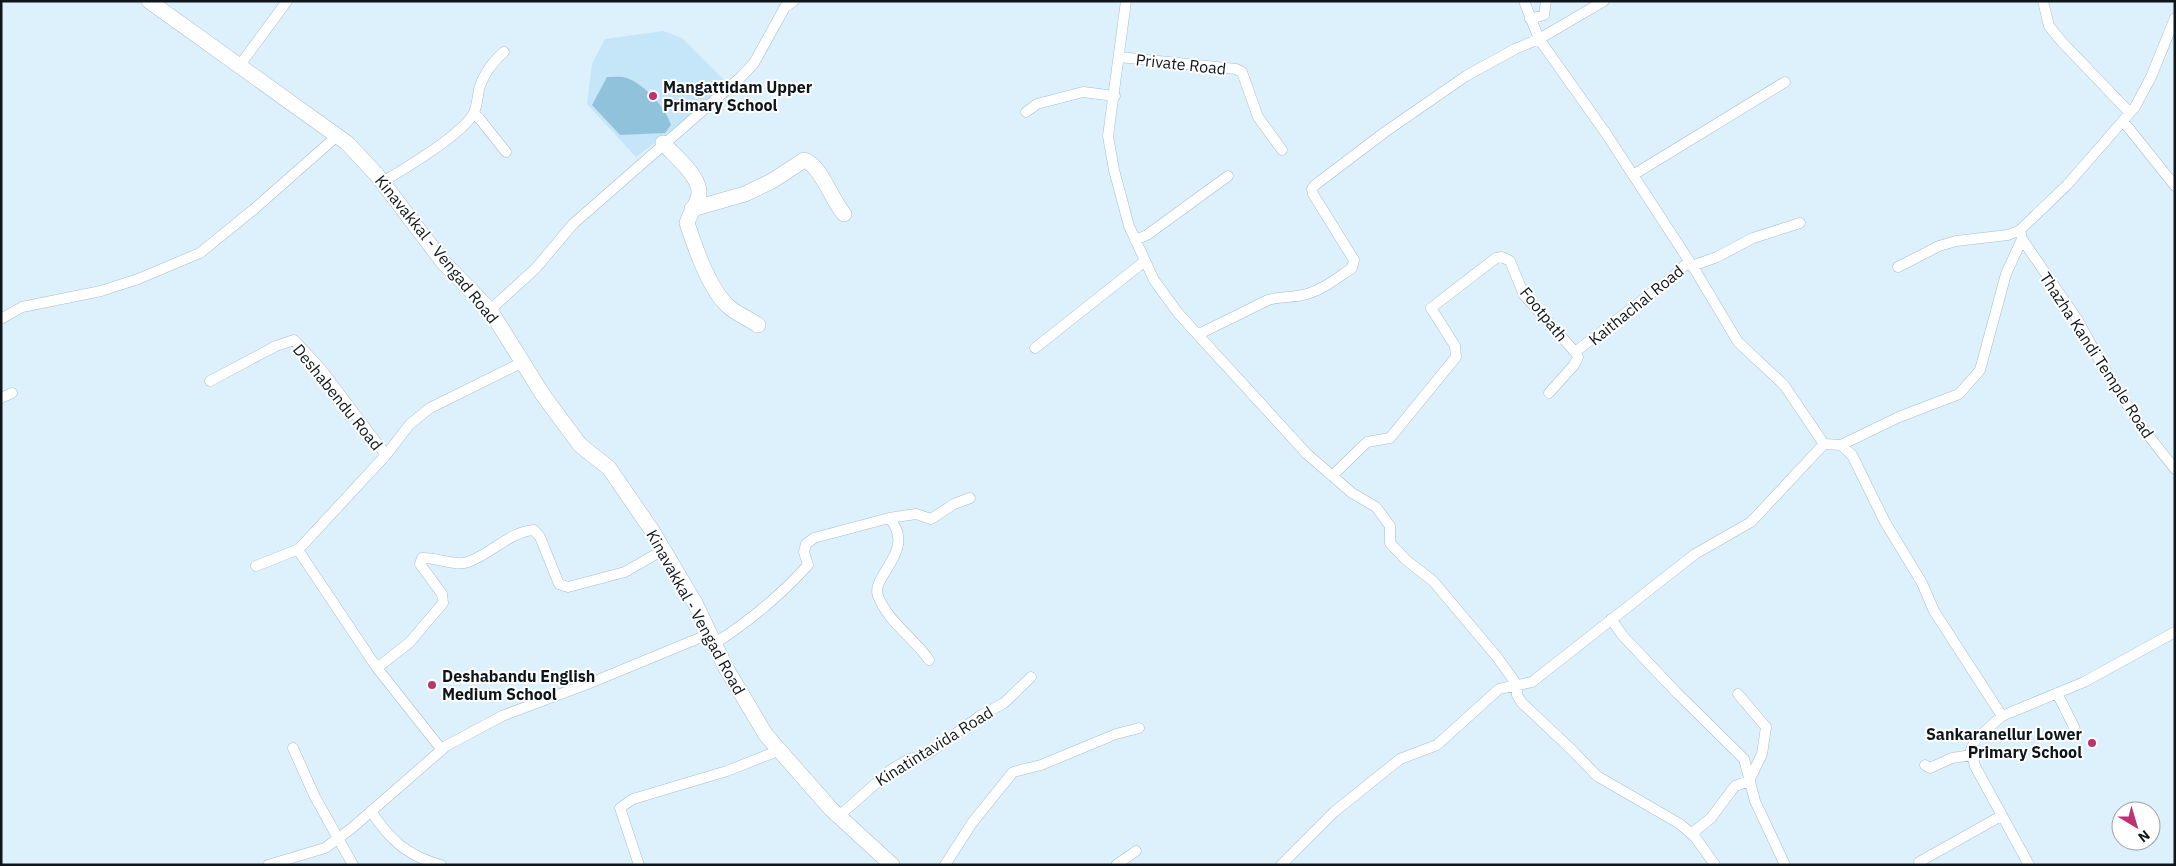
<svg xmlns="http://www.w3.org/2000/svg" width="2176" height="866" viewBox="0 0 2176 866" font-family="'IBM Plex Sans',sans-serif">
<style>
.built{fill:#c5e6f8}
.green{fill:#91c2db}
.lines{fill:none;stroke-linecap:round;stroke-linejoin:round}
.street-casing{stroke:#a6becb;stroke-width:11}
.secondary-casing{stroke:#a6becb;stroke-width:16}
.street{stroke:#fff;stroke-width:10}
.secondary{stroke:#fff;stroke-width:15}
.poi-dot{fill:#bb3370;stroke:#fff;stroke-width:2}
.labels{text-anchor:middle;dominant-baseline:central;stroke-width:4;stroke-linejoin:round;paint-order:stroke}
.street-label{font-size:16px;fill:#0e161b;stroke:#fff}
.poi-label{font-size:16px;font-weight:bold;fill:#0e161b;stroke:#fff;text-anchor:start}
</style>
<rect width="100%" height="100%" fill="#ddf1fc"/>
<path class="built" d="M663 31 682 38 727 83 692 115 636 157 587 104 592 64 605 39Z"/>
<path class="green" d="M607 77C613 77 622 76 627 78 645 85 666 108 671 125L665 133 620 135 592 105Z"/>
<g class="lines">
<defs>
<path id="street" d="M1126 1 1108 136 1114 170 1129 226 1154 280 1178 313 1307 454 1352 493 1376 507 1390 526V543L1406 560 1433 581 1497 657 1517 685V695L1522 703 1572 750 1597 776 1680 824 1695 837 1715 865
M2043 1 2049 26 2062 42 2130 113
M1530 19 1544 15 1546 1
M1119 57 1236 69 1242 72 1258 117 1282 150
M240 65 287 1
M1026 112 1037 104 1083 92 1115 96
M474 114 479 118 506 152
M2123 121 2175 186
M1633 175 1785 82
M382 182C406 168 457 138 472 116 478 108 477 95 480 86 484 74 494 60 504 52
M2022 239 2077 319 2101 363 2140 425 2175 469
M1135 240 1147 235 1228 176
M1692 266 1717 257 1753 238 1800 223
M1898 267 1939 246 1956 241 2008 235 2020 230 2067 185 2135 107 2151 77 2175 18
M490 310 536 268 573 224 741 77 754 63 785 7 794 1
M1 319 22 307 101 291 138 279 200 253 253 210 337 136
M1199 334 1268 300C1281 296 1294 298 1307 294 1324 289 1337 278 1352 268L1354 260 1313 194 1312 189 1315 185 1385 132 1466 76 1515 49 1539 39 1604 1
M1035 348 1145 261
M210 381 276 346 294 340 321 369 386 455
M1549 393 1574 365 1578 357 1575 352 1675 275 1689 261
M1 398 12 393
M1824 444 1841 445 1852 455 1885 522 1922 583 1934 611 2002 716 2084 682 2175 632
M1841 445 1899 417 1959 394 1980 370 2006 274 2022 239 2020 230
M1332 476 1367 442 1390 438 1456 357 1455 346 1431 308 1496 258 1502 257 1510 261 1524 295 1575 352
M889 518 916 514 931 519 954 504 970 498
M256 566 299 549
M1611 619 1623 636 1676 692 1744 759 1755 801 1785 865
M714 644C748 622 781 595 808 565L804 552 806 544 814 538 889 518C918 550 870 576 878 596 888 622 914 638 929 660
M377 668 410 642 443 603 442 594 420 564 422 558C437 557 455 567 468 562 491 554 509 532 534 530L540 537 559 584 568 587 625 572 663 550
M2057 693 2074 727
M2002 716 1975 740 1971 750 1975 766 2029 865
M293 748 315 797 353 865
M442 750 377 668 298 550 386 455 410 424 430 408 523 362
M1925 765 1930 768 1952 758 1972 755
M371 811C389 839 407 856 441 865
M839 816 892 769 909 759 926 755 980 716 1004 703 1031 677
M1691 834 1711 818 1735 786 1749 781 1762 754 1766 727 1738 694
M1919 862 2001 816
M268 865 325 848 352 828 446 746 502 716 595 681 709 634
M639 865 620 808 633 799 727 771 780 750
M945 865 972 823 1013 772 1041 765 1116 734 1139 728
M1116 865 1136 851
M1281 865 1334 812 1400 759 1437 745 1499 689 1532 682 1695 554 1751 522 1824 444 1784 385 1738 342 1695 270 1605 132 1539 39 1524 1"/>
<path id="secondary" d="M149 1 347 143 377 175 443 262 490 310 543 395 580 445 609 468 653 532 695 603 726 668 766 735 831 809 892 865
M663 143C674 156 705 179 698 198 695 207 690 214 687 223 695 247 709 289 728 306 736 314 748 318 758 325
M692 209 745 194 772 181 804 160C821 165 832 201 844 214"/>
</defs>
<use href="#street" class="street-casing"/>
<use href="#secondary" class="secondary-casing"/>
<use href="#street" class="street"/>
<use href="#secondary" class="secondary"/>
</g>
<g class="poi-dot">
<circle cx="653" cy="96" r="5"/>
<circle cx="432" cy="685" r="5"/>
<circle cx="2092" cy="743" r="5"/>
</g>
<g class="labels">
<g class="street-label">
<text transform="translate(1181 64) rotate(6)">Private Road</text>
<text transform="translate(437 249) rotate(51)">Kinavakkal - Vengad Road</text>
<text transform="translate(1636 305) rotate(-39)">Kaithachal Road</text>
<text transform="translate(1544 314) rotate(51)">Footpath</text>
<text transform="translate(2097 355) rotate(57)">Thazha Kandi Temple Road</text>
<text transform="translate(338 397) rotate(51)">Deshabendu Road</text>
<text transform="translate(696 612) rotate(61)">Kinavakkal - Vengad Road</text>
<text transform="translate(934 746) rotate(-32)">Kinatintavida Road</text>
</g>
<g class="poi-label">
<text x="663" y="87">Mangattidam Upper<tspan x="663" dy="18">Primary School</tspan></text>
<text x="442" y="676">Deshabandu English<tspan x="442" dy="18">Medium School</tspan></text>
<text x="2082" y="734" text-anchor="end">Sankaranellur Lower<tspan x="2082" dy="18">Primary School</tspan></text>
</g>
</g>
<rect width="2176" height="866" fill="none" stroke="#0e161b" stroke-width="5"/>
<g transform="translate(2136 826) rotate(142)"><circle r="24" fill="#ffffff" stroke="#9fa2a4"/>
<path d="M0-4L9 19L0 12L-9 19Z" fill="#bb3370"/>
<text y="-8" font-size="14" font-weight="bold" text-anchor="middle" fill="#0e161b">N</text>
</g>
</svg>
